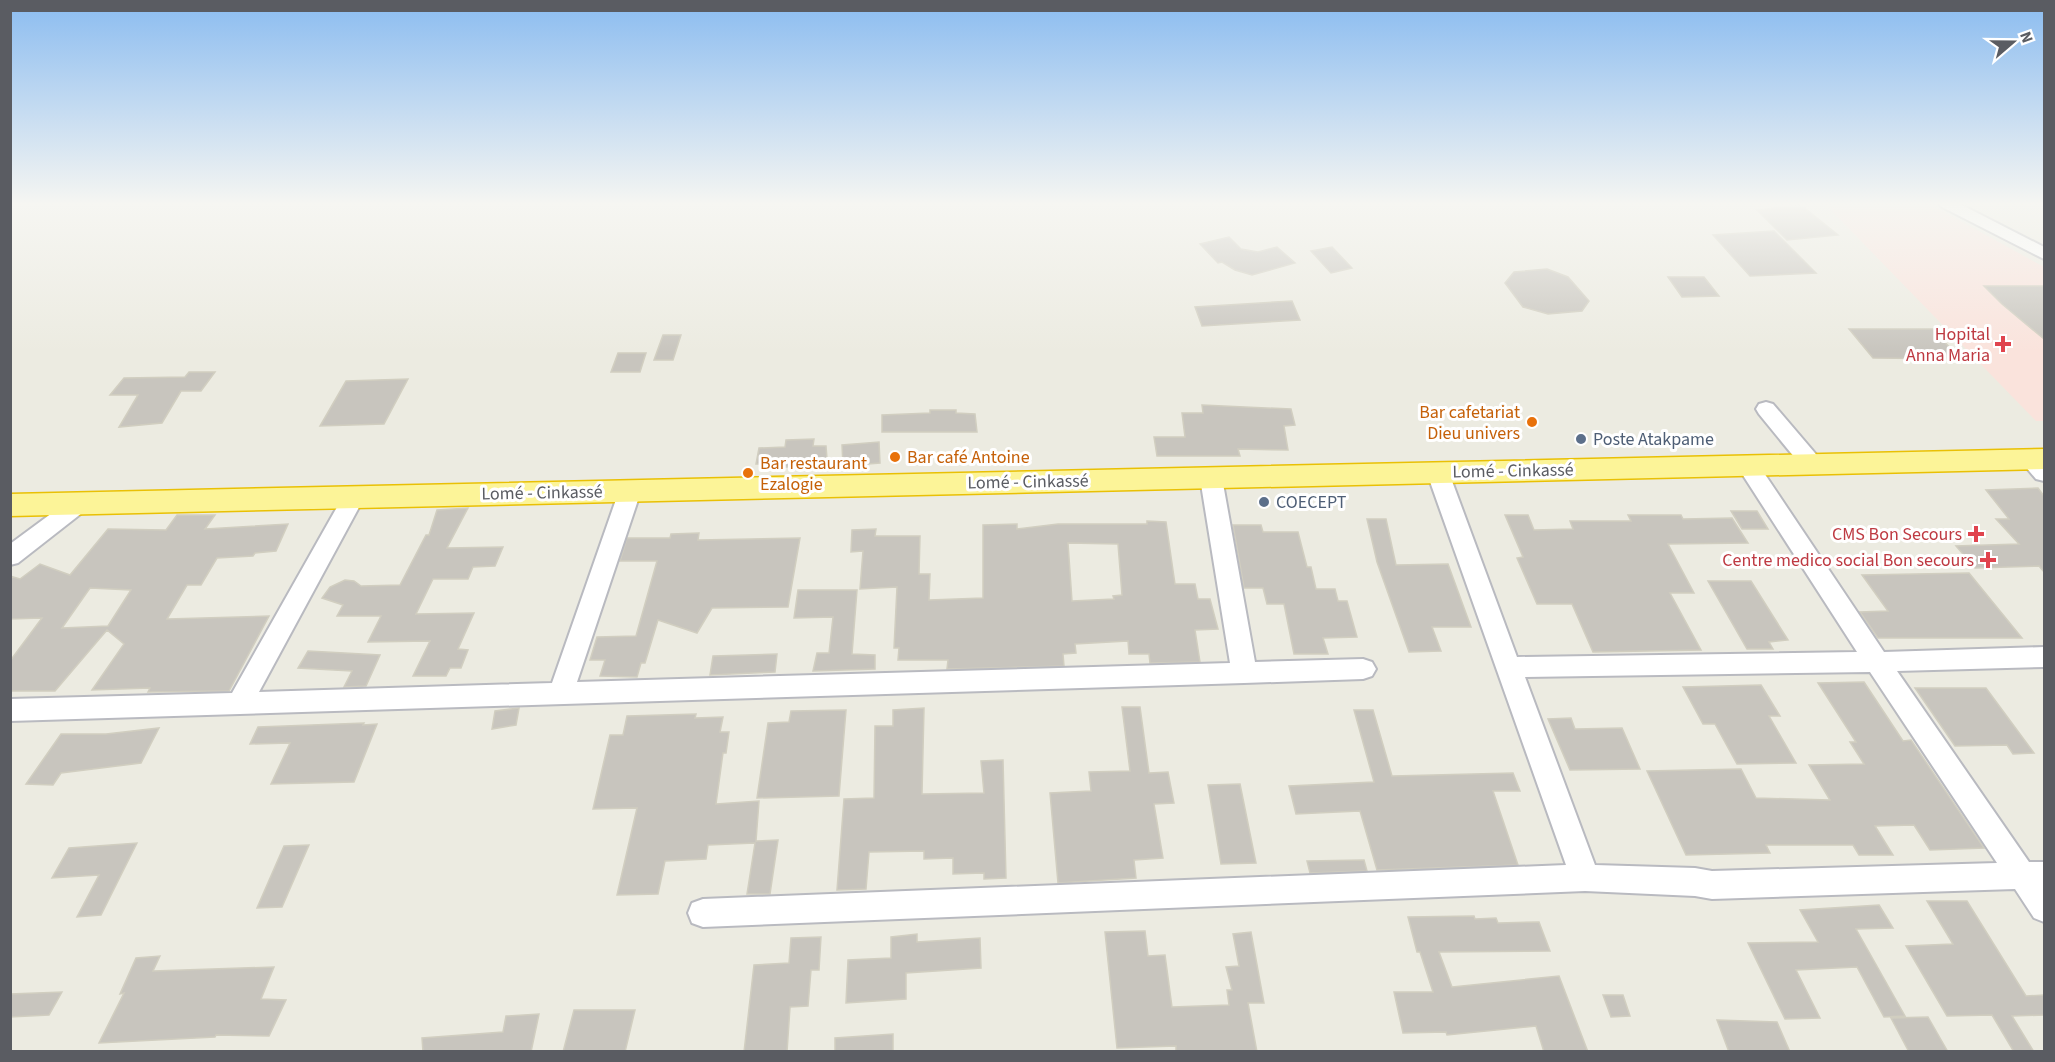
<svg xmlns="http://www.w3.org/2000/svg" width="2055" height="1062" viewBox="0 0 2055 1062" font-family="'Source Sans 3',sans-serif">
<style>
.medical{fill:#fae3dc}
.building{fill:#c8c5be;stroke:#d1cec0;stroke-width:1.5;fill-rule:evenodd}
.lines{fill:none;stroke-linecap:round;stroke-linejoin:round}
.minor-casing{stroke:#b9bac0;stroke-width:4}
.trunk-casing{stroke:#e9c005;stroke-width:3}
.minor{fill:#fff;fill-rule:evenodd}
.trunk{fill:#fcf498;fill-rule:evenodd}
.health-dot{fill:#e0444e;stroke:#fff;stroke-width:2}
.food-dot{fill:#e8710a;stroke:#fff;stroke-width:2}
.service-dot{fill:#5c6f8a;stroke:#fff;stroke-width:2}
.labels{text-anchor:middle;dominant-baseline:central;stroke-width:6;stroke-linejoin:round;paint-order:stroke}
.health-label{font-size:18px;fill:#be3a42;stroke:#fff;text-anchor:end}
.food-label{font-size:18px;fill:#c56008;stroke:#fff;text-anchor:start}
.service-label{font-size:18px;fill:#4e5e75;stroke:#fff;text-anchor:start}
.street-label{font-size:18px;fill:#5a5c62;stroke:#fff}
</style>
<rect width="100%" height="100%" fill="#ecebe1"/>
<path class="medical" d="M1824 203H1928L2044 267V421H2036Z"/>
<path class="building" d="M1801 205 1838 235 1787 240 1757 210Z
M1774 231 1816 273 1750 276 1713 235Z
M1229 237 1241 249 1258 252 1277 247 1295 263 1252 275 1235 270 1222 262 1218 263 1200 244Z
M1332 247 1352 268 1331 273 1311 251Z
M1547 269 1568 277 1589 301 1582 311 1548 314 1523 307 1505 283 1514 272Z
M1668 277H1704L1719 296 1682 297Z
M1984 286H2044V339L2002 304Z
M1292 301 1300 320 1202 326 1195 307Z
M1849 329H1933L1960 359 1873 358Z
M663 335H681L673 360H654Z
M618 353H646L640 372H611Z
M189 372H215L201 391H181L162 423 119 427 138 395H110L124 378 185 377Z
M408 379 384 424 320 426 346 381Z
M1202 405 1291 409 1295 425 1284 426 1288 450 1238 449 1240 456H1157L1154 437H1185L1182 413H1203Z
M930 410H956V413L975 414 977 432H882V415L930 413Z
M814 439 813 446H826L827 459 811 461 810 467H782V464H756L759 448 785 447 786 440Z
M879 442 880 463 843 466 842 445Z
M2038 488 2044 496V572L2039 566 1975 568 1956 546 2019 544 1996 519H2009L1986 490Z
M468 508 447 548 503 547 495 566 473 567 468 579H433L416 614 474 613 458 649 468 650 461 668H450L446 676H413L430 641 368 642 381 616H337L343 605 322 598 330 587 345 580 354 581 361 586 400 585 426 535H429L437 510Z
M1731 511H1757L1768 529H1742Z
M177 515H215L205 529 288 524 276 551 255 553 253 556 217 558 201 585H187L167 619 269 616 229 691 148 692 150 688 92 690 124 644 107 630 55 691H10V661L42 618 10 619V576L20 579 40 564 70 575 108 529 166 530ZM90 588 131 590 108 626 62 628Z
M1505 515H1528L1534 530 1573 529 1570 521H1631L1628 515H1681L1683 519 1732 518 1748 543 1668 544 1694 593H1670L1701 650 1593 652 1572 604H1537L1517 558 1523 557Z
M1367 519H1386L1396 565 1448 564 1471 627H1432L1441 651 1409 652 1377 562Z
M1147 521 1166 522 1175 584H1195L1198 599H1210L1218 629 1195 630 1200 662 1150 663 1149 654H1129L1128 641 1075 644 1076 653 1063 654 1064 666 947 669 948 660H898L899 648H894L897 587 860 589 863 551 851 552 852 530 876 529 875 536H920L919 574H930L929 600 983 598V525L1017 524V529L1058 524H1147ZM1068 543 1118 544 1122 595 1113 596 1114 599 1072 601Z
M1233 525H1261L1263 532H1298L1307 567H1311L1316 589H1335L1338 601H1347L1357 637 1323 638 1328 654H1294L1284 604H1267L1263 588H1244Z
M699 533 698 540 800 538 788 607 712 608 697 633 658 620 645 663H641L637 677 600 676 605 660H590L597 637 636 636 657 561H620L627 538H670L671 534Z
M1969 573 2022 638H1878L1860 612 1888 611 1862 575Z
M1708 581H1751L1788 640 1769 642 1773 649H1747Z
M798 590H857L852 654 875 655V669L813 671 817 653H829L833 617 794 618Z
M308 651 380 655 366 686 344 687 352 671 298 668Z
M777 654 775 672 710 675 713 656Z
M1864 682 1903 741 1911 740 1984 848 1930 850 1914 825 1875 826 1893 855H1859L1853 845H1766L1770 853 1686 855 1647 771 1741 769 1756 798 1830 800 1809 765 1864 764 1850 742H1856L1818 683Z
M1761 685 1780 716H1769L1796 763 1737 764 1715 724H1703L1683 687Z
M1915 688H1986L2034 753 2013 754 2007 745 1955 746Z
M1122 707H1140L1149 773 1168 772 1174 803 1154 804 1163 858 1134 860 1136 878 1058 883 1050 793 1091 791 1089 772 1130 771Z
M519 708 516 725 492 729 495 711Z
M924 708 922 794 984 793 981 761 1003 760 1006 878 984 879V873L953 874V858L924 859V851L869 852 866 889 837 890 844 799 874 798 875 726H893V710Z
M846 710 839 796 757 798 768 723 789 722 791 711Z
M1354 710H1373L1392 776 1513 773 1520 791H1493L1518 865 1377 870 1360 811 1296 814 1289 786 1374 782Z
M696 714 695 718 723 717 720 732H729L726 753H723L716 804 759 801 756 841 778 840 770 894H747L755 843 708 845 706 859 665 861 658 894 617 895 637 808 593 809 610 735H623L627 716Z
M1571 718 1575 729 1622 728 1640 769 1570 770 1548 719Z
M364 723 363 725 377 724 354 782 271 784 290 743 250 744 258 727Z
M159 728 141 763 61 773 53 785 26 784 61 734H106Z
M1240 784 1256 863 1221 864 1208 785Z
M137 843 101 915 77 917 99 875 52 878 69 848Z
M309 845 282 907 257 908 284 846Z
M1364 860 1367 871 1310 873 1307 861Z
M1927 901H1967L2026 996 2044 995V1015L2012 1016 2034 1052H2014L1992 1015 1947 1016 1906 946 1953 944Z
M1879 905 1893 928 1856 929 1905 1016 1884 1017 1857 967 1796 970 1820 1018 1785 1019 1748 943 1818 942 1800 910Z
M1474 916 1475 919 1496 918 1498 923 1539 922 1550 951 1439 952 1452 987 1559 976 1588 1052H1544L1536 1026 1447 1035 1446 1032 1403 1033 1394 992H1433L1420 952H1417L1408 917Z
M1145 931 1148 956 1165 955 1172 1007 1229 1005 1227 990H1232L1226 967 1239 966 1233 934 1251 932 1264 1003H1248L1257 1052H1176V1046L1117 1048 1105 932Z
M917 934V942L980 938 981 968 906 973V999L846 1003 848 960 891 958V937Z
M821 937 819 970H811L808 1006 790 1007 787 1052H744L754 965 789 963 791 938Z
M160 956 153 971 274 967 261 999 286 1000 269 1036 216 1035 215 1037 99 1043 124 993 120 994 136 958Z
M62 992 49 1015 10 1017V994Z
M1603 995H1623L1630 1016 1611 1017Z
M574 1010H635L625 1052H563Z
M539 1014 531 1052H423L422 1038 503 1032 506 1016Z
M1928 1017 1948 1052H1909L1891 1018Z
M1717 1020 1777 1022 1790 1052H1729Z
M893 1034V1052H835V1038Z"/>
<g class="lines">
<defs>
<path id="minor" d="M1938 203H1958L2044 247V259L1940 206Z
M1766 402 1773 404 1820 459 1823 464 1820 469 1812 471 1804 469 1759 414 1756 409 1759 404Z
M2030 452 2037 454 2044 461V481L2036 479 2019 459 2023 454Z
M1748 459 1756 461 1884 652 2044 647V667L1897 671 2029 862H2044V922L2034 918 2015 889 1712 899 1695 896 1585 891 703 927 692 923 688 913 692 903 703 899 1566 865 1427 473 1430 468 1438 466 1446 468 1449 473 1517 657 1857 652 1737 466 1740 461ZM1870 672 1997 863 1712 871 1695 868 1595 865 1525 677Z
M1211 471 1219 473 1222 478 1255 662 1363 659 1372 662 1376 669 1372 676 1363 679 1244 683 10 721V699L232 693 345 493 353 490 361 493 364 498 259 692 552 683 619 491 622 486 630 483 638 486 641 491 577 682 1230 663 1200 478 1203 473Z
M79 496 87 499 90 504 87 509 18 563 10 565V544L71 499Z"/>
<path id="trunk" d="M2044 449V469L10 516V494Z"/>
</defs>
<use href="#minor" class="minor-casing"/>
<use href="#trunk" class="trunk-casing"/>
<use href="#minor" class="minor"/>
<use href="#trunk" class="trunk"/>
</g>
<linearGradient id="sky" x2="0" y2="1"><stop stop-color="#8bbcf0"/><stop offset="0.58" stop-color="#f6f6f2"/><stop offset="1" stop-color="#f6f6f2" stop-opacity="0"/></linearGradient>
<rect width="2055" height="352" fill="url(#sky)"/>
<g class="health-dot">
<path d="M2000 335h6v6h6v6h-6v6h-6v-6h-6v-6h6z"/>
<path d="M1973 525h6v6h6v6h-6v6h-6v-6h-6v-6h6z"/>
<path d="M1985 551h6v6h6v6h-6v6h-6v-6h-6v-6h6z"/>
</g>
<g class="food-dot">
<circle cx="1532" cy="422" r="6"/>
<circle cx="895" cy="457" r="6"/>
<circle cx="748" cy="473" r="6"/>
</g>
<g class="service-dot">
<circle cx="1581" cy="439" r="6"/>
<circle cx="1264" cy="502" r="6"/>
</g>
<g class="labels">
<g class="health-label">
<text x="1990" y="334">Hopital<tspan x="1990" dy="21">Anna Maria</tspan></text>
<text x="1962" y="534">CMS Bon Secours</text>
<text x="1974" y="560">Centre medico social Bon secours</text>
</g>
<g class="food-label">
<text x="1520" y="412" text-anchor="end">Bar cafetariat<tspan x="1520" dy="21">Dieu univers</tspan></text>
<text x="907" y="457">Bar café Antoine</text>
<text x="760" y="463">Bar restaurant<tspan x="760" dy="21">Ezalogie</tspan></text>
</g>
<g class="service-label">
<text x="1593" y="439">Poste Atakpame</text>
<text x="1276" y="502">COECEPT</text>
</g>
<g class="street-label">
<text transform="translate(1513 471) rotate(-1)">Lomé - Cinkassé</text>
<text transform="translate(1028 482) rotate(-1)">Lomé - Cinkassé</text>
<text transform="translate(542 493) rotate(-1)">Lomé - Cinkassé</text>
</g>
</g>
<rect width="2055" height="1062" fill="none" stroke="#5a5c62" stroke-width="24"/>
<g transform="translate(2013 42) rotate(70)" stroke="#ffffff" stroke-width="4.5" paint-order="stroke">
<path d="M0-4.5L10 22L0 15L-10 22Z" fill="#5a5c62"/>
<text y="-9" font-size="16" font-weight="bold" text-anchor="middle" fill="#5a5c62">N</text>
</g>
</svg>
